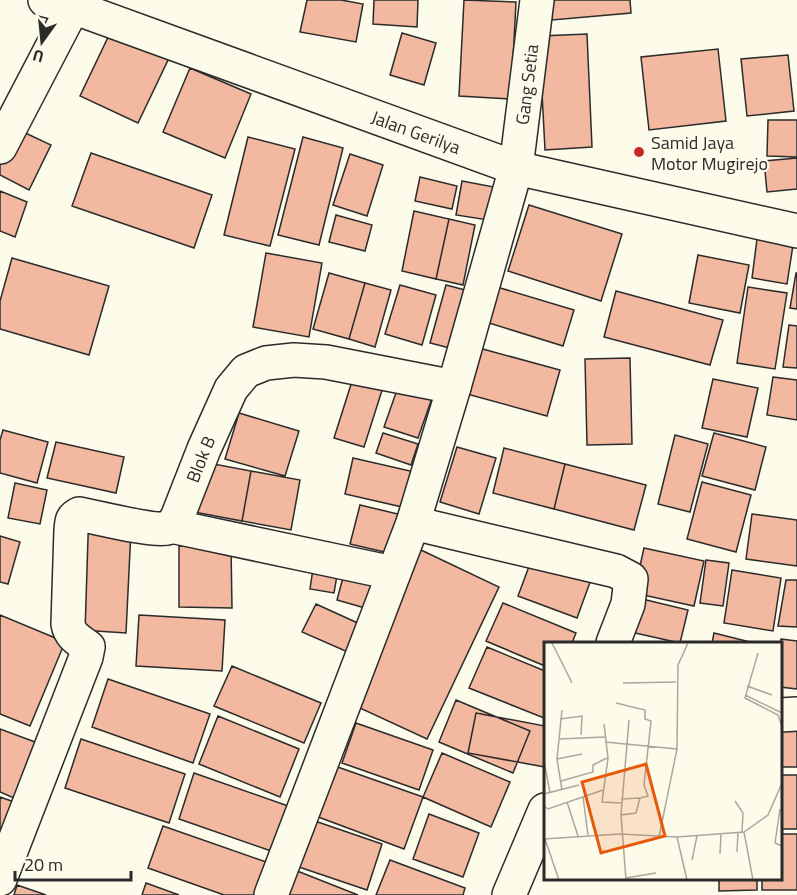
<svg xmlns="http://www.w3.org/2000/svg" width="797" height="895" viewBox="0 0 797 895" font-family="'Titillium Web',sans-serif">
<style>
.building{fill:#f2b8a0;stroke:#2b2b2b;stroke-width:1.5}
.lines{fill:none;stroke-linecap:round;stroke-linejoin:round}
.minor-casing{stroke:#2b2b2b;stroke-width:36}
.minor{stroke:#fdfbea;stroke-width:33}
.poi-dot{fill:#c62828;stroke:#fdfbea;stroke-width:2}
.labels{text-anchor:middle;dominant-baseline:central;stroke-width:4.5;stroke-linejoin:round;paint-order:stroke}
.street-label{font-size:18px;fill:#2b2b2b;stroke:#fdfbea}
.poi-label{font-size:18px;fill:#2b2b2b;stroke:#fdfbea;text-anchor:start}
.inset-road{fill:none;stroke:#a9a89e;stroke-width:1.5}
.view{fill:#e8590c;fill-opacity:0.15;stroke:#e8590c;stroke-width:3}
.inset-edge{fill:none;stroke:#2b2b2b;stroke-width:3}
</style>
<rect width="100%" height="100%" fill="#fdfbea"/>
<path class="building" d="M307 0H341L363 4 356 42 300 32Z
M374 0H418L417 27 373 24Z
M464 0 516 2 511 99 459 96Z
M551 0H630L631 13 552 20Z
M111 31 169 58 138 123 80 96Z
M402 33 436 43 424 85 390 75Z
M587 34 592 147 545 150 539 36Z
M718 49 726 121 649 130 641 57Z
M788 55 794 111 747 116 741 59Z
M190 68 251 94 225 158 163 132Z
M768 120H797V157L767 156Z
M17 129 51 145 29 190 0 175V164Z
M248 137 295 149 270 246 224 235Z
M303 137 343 148 319 245 278 235Z
M91 153 212 195 194 248 72 206Z
M350 154 383 165 367 216 333 205Z
M797 158V189L767 192 764 161Z
M420 177 457 186 452 209 415 201Z
M462 181 494 187 488 220 456 215Z
M0 191 27 202 15 237 0 231Z
M529 205 622 234 601 301 508 271Z
M414 211 449 219 436 279 402 271Z
M336 215 372 225 365 251 329 242Z
M449 219 475 225 463 285 436 279Z
M757 239 793 245 787 284 752 278Z
M266 253 322 263 309 337 253 327Z
M698 255 749 265 740 313 689 303Z
M12 258 109 286 89 355 0 329V301Z
M329 273 365 283 349 339 313 329Z
M796 273H797V309L790 308Z
M365 283 391 290 375 347 349 339Z
M400 285 436 295 422 345 385 334Z
M446 285 473 292 458 350 430 343Z
M497 287 574 310 563 346 486 322Z
M748 287 787 293 775 369 737 363Z
M616 291 723 320 710 365 604 337Z
M789 325 797 326V368L783 367Z
M479 348 560 370 547 416 467 394Z
M630 358 632 444 587 445 585 359Z
M354 375 384 384 364 447 334 438Z
M773 377 797 380V420L767 415Z
M713 379 758 388 747 437 702 428Z
M398 387 432 398 418 438 384 427Z
M239 413 299 431 285 476 225 459Z
M3 430 48 442 37 483 0 473V440Z
M383 433 418 444 411 465 376 453Z
M714 433 766 447 755 490 702 476Z
M675 435 708 444 690 512 658 504Z
M56 442 124 457 116 493 47 478Z
M457 447 496 458 479 514 440 502Z
M504 448 565 464 554 509 493 493Z
M353 458 419 473 411 509 345 494Z
M203 462 251 471 242 521 194 512Z
M565 464 646 485 634 530 554 509Z
M251 471 300 480 291 530 242 521Z
M702 482 751 495 736 552 687 539Z
M15 483 47 490 40 524 8 518Z
M360 505 402 515 393 554 350 544Z
M752 514 797 520V566L746 559Z
M86 528 131 530 126 633 81 630Z
M0 536 20 542 8 584 0 582Z
M317 542 342 546 334 593 310 589Z
M179 546H231L232 608 179 607Z
M644 548 704 561 694 606 634 593Z
M421 550 499 587 427 739 349 703Z
M350 551 386 561 372 610 337 600Z
M534 553 593 574 577 618 518 596Z
M706 560 729 563 723 606 700 603Z
M732 570 781 578 773 631 724 623Z
M786 580H797V627L778 626Z
M634 597 688 610 680 643 626 631Z
M503 603 576 633 572 643H545V666L486 641Z
M316 604 362 625 350 653 302 632Z
M0 615 65 642 30 726 0 714Z
M139 615 225 620 222 671 136 666Z
M714 633 754 643H712Z
M781 639 797 641V689L780 687Z
M487 647 545 671V715L544 718 469 688Z
M232 666 321 703 304 743 214 706Z
M108 679 210 714 193 763 92 727Z
M456 700 530 731 513 773 439 742Z
M476 713 545 726V767L468 753Z
M218 716 299 749 280 797 199 764Z
M780 721 797 722V767H780Z
M356 723 433 750 419 790 342 763Z
M0 729 35 742 14 798 0 792Z
M81 739 185 774 169 823 65 788Z
M442 753 510 782 491 827 423 797Z
M332 765 423 797 404 849 313 815Z
M194 773 291 807 274 852 179 819Z
M780 775H797V829H780Z
M0 797 17 803 0 838Z
M429 814 479 833 463 877 413 859Z
M309 819 382 844 367 890 293 865Z
M163 826 269 863 258 895H224L148 868Z
M780 834H797V890H762V878H780Z
M390 860 465 888 463 895H376Z
M287 867 358 895H276Z
M719 878H757V890L719 891Z
M146 883 179 895H142Z
M17 885 46 895H14Z"/>
<g class="lines">
<defs>
<g id="minor">
<path id="s1" d="M45 0 73 7 516 168 797 231"/>
<path d="M0 147 73 7"/>
<path d="M413 523 616 571 631 579 628 604 613 643"/>
<path d="M171 526 393 573"/>
<path d="M780 715 797 714"/>
<path id="s2" d="M0 879 86 657 88 647C79 640 70 636 68 624L71 530C72 522 71 518 79 514 95 517 155 532 167 528 172 526 174 522 177 518L204 449 231 389 246 371 266 363 294 360 326 362 454 387"/>
<path id="s3" d="M271 895 413 523 454 387 516 168 537 0"/>
<path d="M509 895 545 810"/>
</g>
</defs>
<use href="#minor" class="minor-casing"/>
<use href="#minor" class="minor"/>
</g>
<circle class="poi-dot" cx="639" cy="152" r="6"/>
<g class="labels">
<g class="street-label">
<text stroke="none"><textPath href="#s3" startOffset="852">Gang Setia</textPath></text>
<text stroke="none"><textPath href="#s1" startOffset="394">Jalan Gerilya</textPath></text>
<text stroke="none"><textPath href="#s2" startOffset="560">Blok B</textPath></text>
</g>
<g class="poi-label">
<text x="651" y="142">Samid Jaya<tspan x="651" dy="21">Motor Mugirejo</tspan></text>
</g>
</g>
<g transform="translate(544 642)">
<rect width="238" height="238" fill="#fdfbea"/>
<path class="inset-road" d="M8 1 28 41M214 11 201 56 234 73 238 85M79 41 132 40M203 44 228 53M201 53 238 71M72 61 101 68V77L107 79 100 143 104 154 96 156 92 171 77 173M18 68 13 117 18 148M16 77 38 74 37 93M60 82 64 116 58 160 77 161M15 97 61 95M61 100 133 107M13 117 38 112M0 119 6 151M17 139 49 130V123L63 116M0 152 35 143M39 155 44 193M77 157 96 156M191 159 199 171 198 190M23 160 34 194M0 164 4 167 59 148M236 167 231 201 238 204M200 190 209 238M115 195 133 107 134 23 144 1M133 195 143 238M0 197 76 192 133 195 200 190 224 173 238 141M1 197 15 238M193 210 194 191M176 212 177 192M148 218 153 194M82 236 112 231M82 238 77 173 85 78"/>
<path class="view" d="M102 122 121 194 57 211 38 140Z"/>
<rect width="238" height="238" class="inset-edge"/>
</g>
<g transform="translate(42 42) rotate(195)" stroke="#fdfbea" stroke-width="4.5" paint-order="stroke">
<path d="M0-4.5L10 22L0 15L-10 22Z" fill="#2b2b2b"/>
<text y="-9" font-size="16" font-weight="bold" text-anchor="middle" fill="#2b2b2b">U</text>
</g>
<path d="M15 871v9h116v-9" fill="none" stroke="#2b2b2b" stroke-width="3"/>
<text x="24" y="871" font-size="18" fill="#2b2b2b" stroke="#fdfbea" stroke-width="4.5" paint-order="stroke">20 m</text>
</svg>
